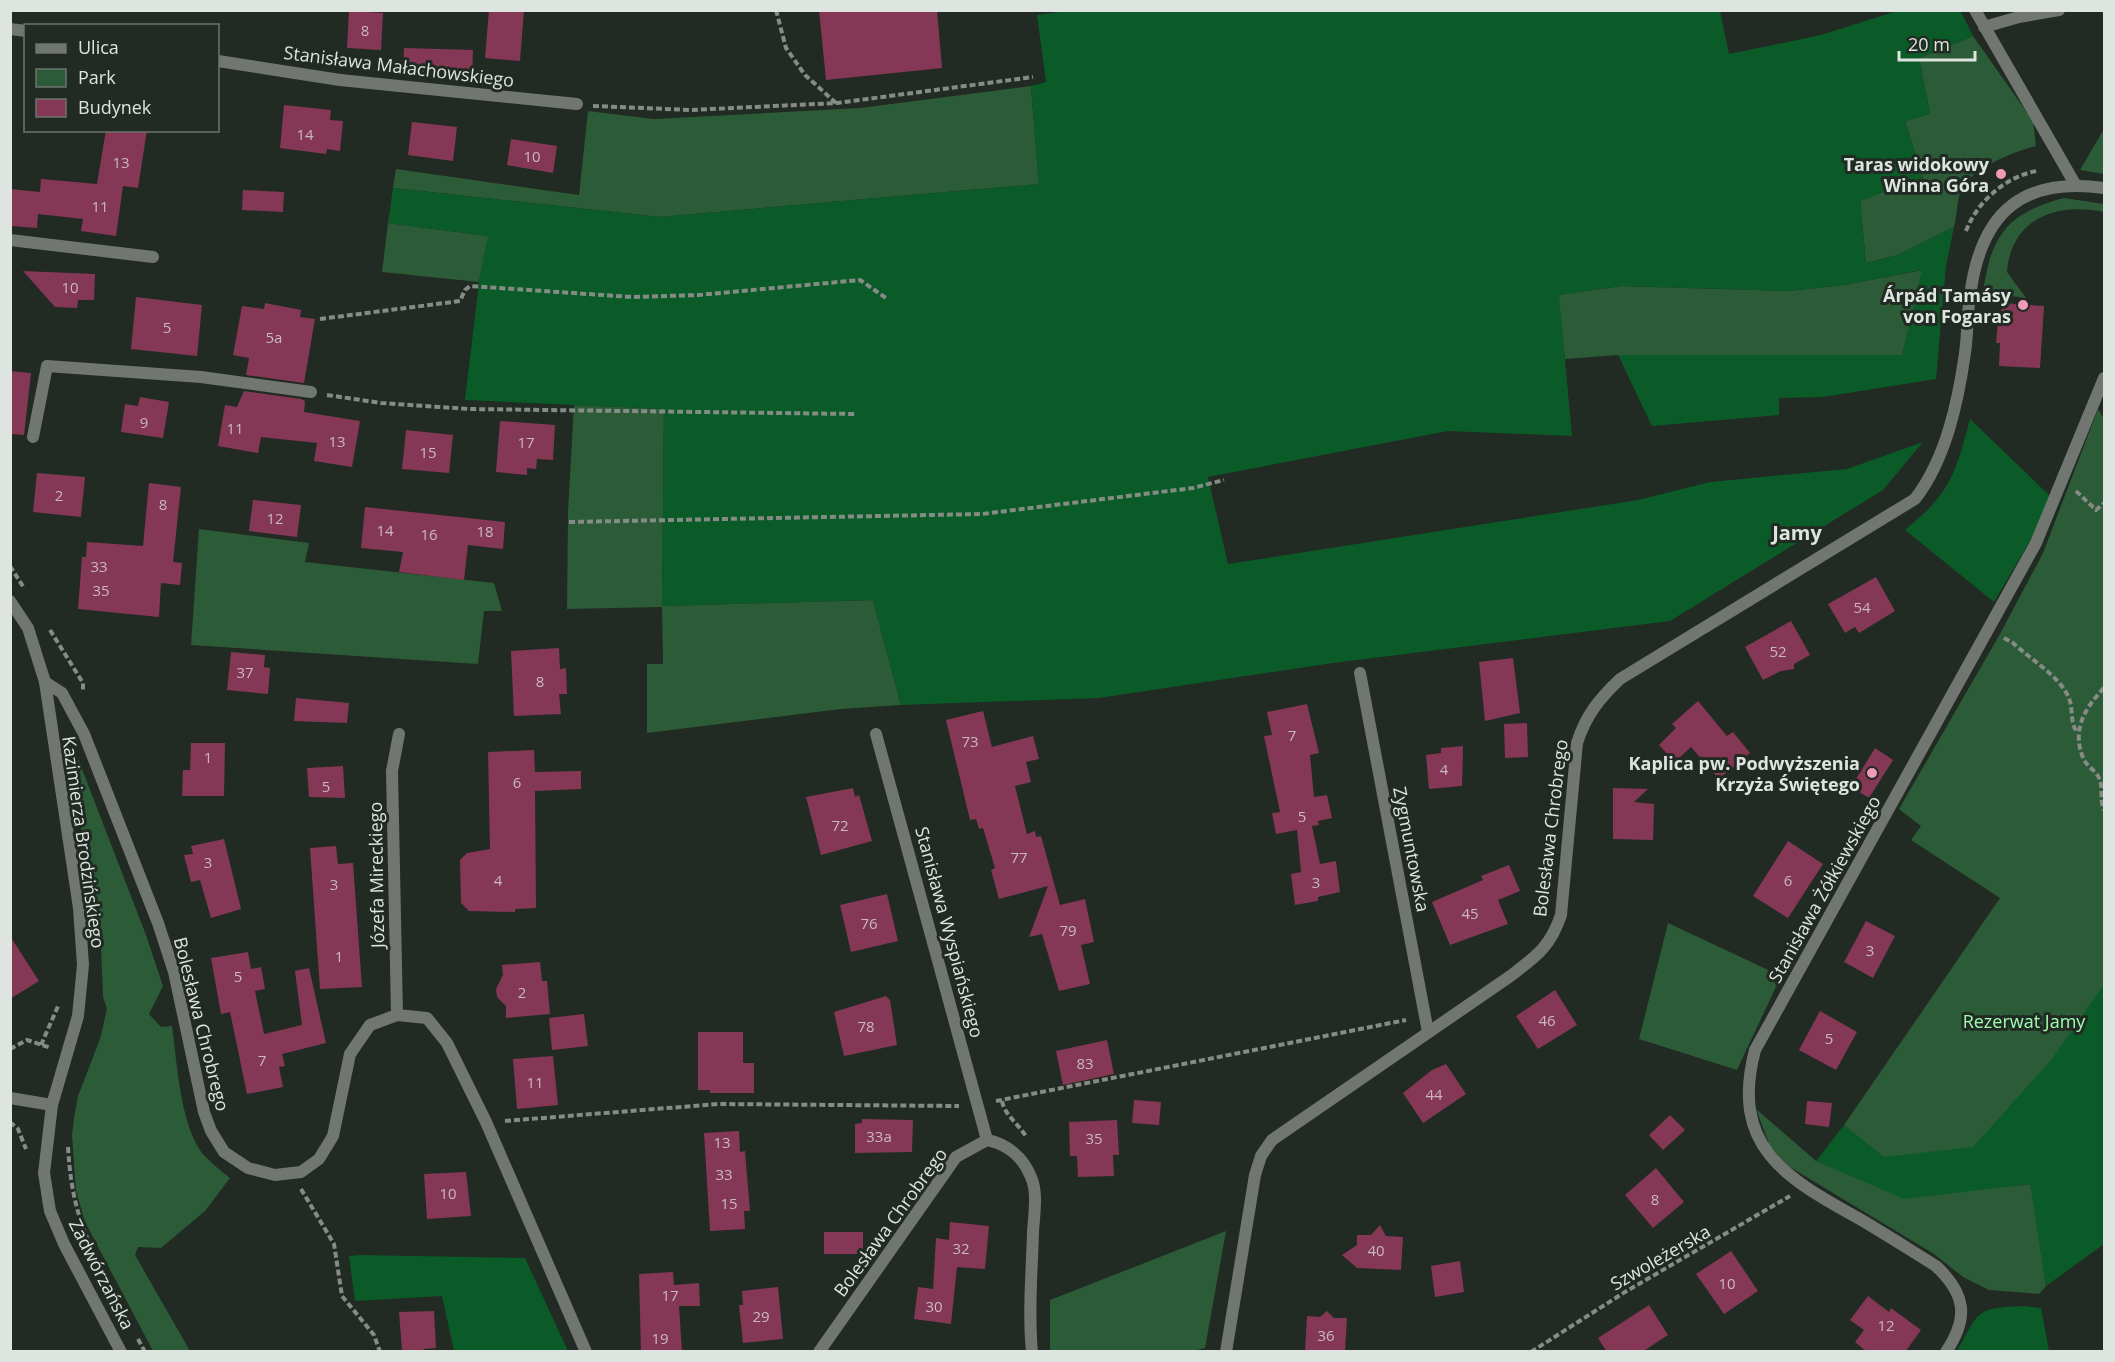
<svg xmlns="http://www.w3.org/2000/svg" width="2115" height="1362" viewBox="0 0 2115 1362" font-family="'Open Sans',sans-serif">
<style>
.green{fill:#2c5b37}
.forest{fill:#0b5b28}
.building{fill:#853855}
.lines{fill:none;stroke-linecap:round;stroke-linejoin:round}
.path{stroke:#858c86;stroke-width:4;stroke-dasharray:6 3;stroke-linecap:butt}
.service{stroke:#717671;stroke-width:12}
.minor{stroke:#717671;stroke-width:12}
.tertiary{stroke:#717671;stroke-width:12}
.poi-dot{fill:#f09ab6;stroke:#212a23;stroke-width:2}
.labels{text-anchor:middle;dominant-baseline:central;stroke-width:6;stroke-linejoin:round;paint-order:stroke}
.number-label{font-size:15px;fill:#c8b9bc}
.street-label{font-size:18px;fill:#dee4df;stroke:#212a23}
.poi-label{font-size:18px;font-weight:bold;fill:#dee4df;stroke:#212a23;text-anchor:end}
.park-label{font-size:18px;fill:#9dfeb1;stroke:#212a23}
.neighbourhood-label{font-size:20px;font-weight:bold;fill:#dee4df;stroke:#212a23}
</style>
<rect width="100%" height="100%" fill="#212a23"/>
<path class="green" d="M1973 36 2033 121 2036 146C2015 151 1970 169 1961 190 1957 200 1957 216 1954 227L1898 255 1866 263 1860 200 1923 178 1905 121 1930 114 1919 58Z
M1031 86 1039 184 660 217 393 188 396 169 579 195 588 111 654 119 860 108Z
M2104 129V174L2080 170Z
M2064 198 2104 204V212C2057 202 2011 218 2007 272L2026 298 1983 292C1991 236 2007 213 2064 198Z
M388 223 489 236 479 282 382 272Z
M1923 270 1902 355H1618L1565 359 1558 295 1622 286 1788 291 1844 285Z
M574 405 664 409 662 606 873 600 901 705 841 709 647 733V664H663L662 607 567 609 568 512Z
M2098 409 2104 419V1054L1975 1190 2031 1184 2046 1286 2039 1294 1989 1290 1963 1277 1934 1254 1790 1167 1771 1149 1756 1109 1816 1161 1834 1168 1855 1135 1844 1125 2000 898 1911 840 1921 826 1899 809 2000 634 2043 553Z
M199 529 309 543 305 562 494 583 502 611H484L478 664 191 645Z
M66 740 72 743 146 935 163 986 149 1014 161 1027 172 1026C177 1062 180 1123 202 1153 210 1162 220 1170 230 1178L205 1211 161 1248 138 1247 135 1255 190 1351H153L85 1222 76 1191 72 1135 74 1118 78 1096 100 1039 107 1009 103 997 101 946Z
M1668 923 1781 976 1737 1070 1639 1039Z
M1226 1231 1205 1348 1188 1352 1050 1351V1300Z"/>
<path class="forest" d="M1960 10 1973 36 1919 58 1930 114 1905 121 1923 178 1860 201 1866 263 1898 255 1954 227 1946 266 1936 379 1823 397 1779 398V415L1652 426 1618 355H1902L1922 270 1844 285 1788 291 1622 286 1559 295 1572 436 1448 431 1208 477 1228 564 1638 500 1710 482 1847 469 1923 442 1883 490 1670 621 1333 663 1099 698 901 705 873 600 662 606 664 409 465 400 479 282 488 236 388 223 393 188 660 217 1039 184 1031 86 1046 82 1037 15 1067 11H1720L1729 54 1821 35 1897 11Z
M1970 419 2049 495 2037 529 1994 602 1905 530C1951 492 1955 475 1970 419Z
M2104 984V1244L2046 1286 2030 1184 1904 1199 1816 1161 1844 1125 1884 1157 1973 1147 2052 1059Z
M360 1255 525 1258 568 1351H454L442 1296 355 1301 349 1256Z
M2024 1306 2041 1308 2049 1351H1957C1980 1311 1974 1308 2024 1306Z"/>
<path class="building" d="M489 10H524L520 61 485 58Z
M819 10H937L942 68 826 80Z
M349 11 383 13 381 50 347 48Z
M404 48 473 50 472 79 403 74Z
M284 105 331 110 330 120 343 121 340 151 327 149 326 154 280 148Z
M412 122 457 127 453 161 408 155Z
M106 130H147L138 188 123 186 116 236 81 231 83 219 38 214 37 228 10 226V189L40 192 41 179 97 184Z
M511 139 557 146 553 173 507 165Z
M243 190 284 192 283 212 242 210Z
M23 271 95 274 94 300H78L77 308 55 307Z
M136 297 202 305 197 356 131 349Z
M265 303 301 310 300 317 315 319 304 383 246 375 249 358 233 355 242 306 264 309Z
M2002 303 2044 306 2040 368 1999 366 2000 343H1996L1998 321H2001Z
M10 371 31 373 24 435 10 434Z
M244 391 301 399 305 401 304 412 360 421 352 467 314 461 317 443 261 437 258 453 218 446 225 405 237 407Z
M140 397 169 402 163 438 121 432 125 404 138 406Z
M500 421 555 425 553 460 537 459 536 469 527 468V475L496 472Z
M406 430 453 435 449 473 402 469Z
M37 473 85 477 81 517 33 512Z
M149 483 181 487 173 562 182 563 180 585 161 583 159 617 78 609 82 557H86L87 542 143 546Z
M253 500 301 505 297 537 249 531Z
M365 507 505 522 503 549 468 545 464 580 399 572 403 552 361 548Z
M1876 577 1895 611 1859 633 1855 627 1845 633 1828 604Z
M1791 621 1810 655 1794 664V669L1781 671 1763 680 1745 647Z
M559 648 560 669 566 668 567 694H559L561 714 514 716 511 651Z
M231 652 265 655 264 667 270 668 268 694 227 690Z
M1513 658 1520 713 1485 721 1479 662Z
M296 698 349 703 347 723 294 721Z
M1698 701 1727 736 1733 732 1750 753 1719 779 1691 747 1675 762 1659 745 1676 728 1672 724Z
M1307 704 1319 753 1310 755 1314 797 1327 795 1332 818 1318 821 1319 825 1312 826 1320 864 1336 861 1340 892 1318 897V901L1295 905 1291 874 1301 872 1297 830 1276 834 1272 813 1280 812 1264 736 1272 735 1267 712Z
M983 711 992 747 1033 736 1039 759 1026 762 1031 782 1015 786 1027 834 1035 831 1036 837 1041 836 1060 905 1085 899 1094 942 1081 945 1090 984 1059 991 1042 934 1029 937 1048 886 999 899 991 870 995 868 983 828 979 829 976 819 970 820 946 720Z
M1527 723 1528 757 1505 758 1504 724Z
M191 743H225L224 796H182L183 770H190Z
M1463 746 1462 786 1429 789 1426 755 1441 753V748Z
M1875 748 1893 760 1869 798 1851 787Z
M534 750 535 772 581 771V789L535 791 536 908 515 909V912L469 911 461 903 460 860 467 853 490 849 488 752Z
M343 766 345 798 309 797 307 768Z
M853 788 855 797 859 795 872 841 821 855 806 797Z
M1613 788 1648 789 1634 802 1654 804 1653 840 1613 839Z
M224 839 241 909 211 918 200 880 191 882 184 855 193 854 191 846Z
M1788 841 1823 864 1788 918 1753 896Z
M336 846 338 864 353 863 362 987 320 989 310 848Z
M1509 865 1520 891 1498 900 1508 924 1450 945 1432 902 1483 880 1481 876Z
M887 894 898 941 851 952 840 905Z
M1866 921 1895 936 1873 978 1844 962Z
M10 936 39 981 10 999Z
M248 952 251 969 261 967 265 989 255 991 264 1034 302 1025 295 971 309 968 326 1043 282 1054 285 1066 279 1067 283 1087 247 1094 230 1012 221 1014 211 958Z
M540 962 542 981H547L550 1014 506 1018V1006L497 997 496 989 503 975 502 965Z
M1555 990 1577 1025 1538 1049 1516 1016Z
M886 996 890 1000 897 1045 844 1056 834 1012Z
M1820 1011 1857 1032 1836 1070 1799 1050Z
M584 1014 588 1046 552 1050 549 1018Z
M698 1032H743V1063H754V1093H710V1090H698Z
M1107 1040 1114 1074 1063 1085 1056 1051Z
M553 1056 558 1105 517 1109 513 1059Z
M1446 1064 1466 1094 1423 1123 1403 1093 1432 1070Z
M1134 1100 1161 1102 1159 1125 1132 1123Z
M1807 1101 1832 1103 1829 1127 1805 1124Z
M1670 1115 1685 1130 1663 1150 1649 1135Z
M862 1119 913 1120 912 1152 855 1153V1124L862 1123Z
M1117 1120 1119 1155H1113L1114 1176 1078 1177 1077 1156H1070L1069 1122Z
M739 1131 740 1152 745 1151 750 1211H744L745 1229 710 1231 704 1133Z
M1656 1168 1684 1202 1653 1228 1625 1195Z
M466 1172 471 1216 427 1219 424 1174Z
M950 1222 989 1226 985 1269 957 1267 951 1324 914 1319 918 1287 933 1289 936 1238 949 1240Z
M1380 1225 1386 1236 1403 1237 1401 1270 1357 1268 1342 1255 1357 1245V1235H1371Z
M824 1232H863V1254H824Z
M1731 1251 1758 1291 1724 1314 1696 1274Z
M1460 1261 1464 1292 1435 1297 1431 1266Z
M673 1272 674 1285 699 1283 700 1306H679L682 1352H641L639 1274Z
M778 1287 783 1339 743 1343 739 1305H743L742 1291Z
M1868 1296 1889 1312 1891 1308 1921 1330 1905 1352H1867L1855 1342 1864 1330 1850 1320Z
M1649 1305 1668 1335 1642 1352H1607L1598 1338Z
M434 1311 436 1348 424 1349 422 1352 402 1350 399 1312Z
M1327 1311 1334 1318H1347L1345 1352H1305L1307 1316 1320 1317Z"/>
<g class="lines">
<path class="path" d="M776 10 786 48 805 75 836 103
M593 106 691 110 837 103 1033 77
M1966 231C1977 202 2006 176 2037 171
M320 319 460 301 465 290 470 286 632 297 699 295 860 280 886 298
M327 395 381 403 469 409 855 414
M2076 491 2096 510 2104 503
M569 522 982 514 1193 488 1224 480
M10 566 24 588
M50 630 83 683V691
M2004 638 2013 643C2030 659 2058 675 2068 696 2074 708 2069 721 2077 732
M2104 688C2084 709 2071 731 2084 760 2088 767 2096 771 2099 778 2104 789 2099 799 2104 810
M41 1045 59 1004
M10 1049 27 1040 51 1048
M996 1101 1406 1020
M1002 1101C1005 1116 1019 1124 1027 1138
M505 1121 718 1104 959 1106
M10 1122 18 1129 26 1149
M68 1147C71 1198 80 1226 102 1271
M301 1189 334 1244 342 1296 374 1335 380 1352
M138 1339 145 1352
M1531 1352 1625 1292 1790 1196"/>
<path class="service" d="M1975 10 2075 184
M1984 27 2019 17 2059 10
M340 80 577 104
M33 437 47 366 201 377 311 392"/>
<path class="minor" d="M10 29 26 31
M218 61 340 80
M10 240 153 257
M1360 673 1428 1032
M45 682 62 693 84 734 158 923 174 972 204 1112 211 1131 224 1152 248 1168 275 1175 301 1172 319 1159 333 1136 350 1054 370 1025 397 1015 427 1018 447 1043 486 1122 586 1352
M876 734 987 1140
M397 1015 392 771 399 734
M10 1098 52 1105
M819 1352 956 1157 987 1140C1007 1144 1023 1157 1031 1177 1038 1192 1034 1215 1033 1232 1032 1271 1028 1312 1032 1352
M1226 1352 1255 1175 1261 1156 1272 1140 1509 977C1535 957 1550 948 1561 915L1577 743C1586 715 1599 699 1620 679L1915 499C1946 459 1958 402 1965 353 1968 332 1967 310 1971 289 1983 210 2025 177 2104 188
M1946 1352C1969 1318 1966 1294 1936 1266 1910 1250 1884 1233 1858 1218 1784 1177 1730 1146 1755 1050L2036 543 2104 378"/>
<path class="tertiary" d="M10 601 28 628 45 682 79 908 83 965 78 1016 52 1105 44 1173 50 1211 64 1244 121 1352"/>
</g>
<g class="poi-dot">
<circle cx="2001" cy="174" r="6"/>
<circle cx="2023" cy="305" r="6"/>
<circle cx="1872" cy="773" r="6"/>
</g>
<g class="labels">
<g class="number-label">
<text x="365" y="30">8</text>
<text x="305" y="134">14</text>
<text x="532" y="156">10</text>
<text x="121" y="162">13</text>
<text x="100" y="206">11</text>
<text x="70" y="287">10</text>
<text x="167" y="327">5</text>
<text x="274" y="337">5a</text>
<text x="144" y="422">9</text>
<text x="235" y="428">11</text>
<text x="337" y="441">13</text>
<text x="526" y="442">17</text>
<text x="428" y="452">15</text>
<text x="59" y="495">2</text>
<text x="163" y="504">8</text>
<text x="275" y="518">12</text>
<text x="385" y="530">14</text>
<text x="485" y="531">18</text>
<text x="429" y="534">16</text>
<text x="99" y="566">33</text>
<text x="101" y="590">35</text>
<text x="1862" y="607">54</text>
<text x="1778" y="651">52</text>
<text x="245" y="672">37</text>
<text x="540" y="681">8</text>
<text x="1292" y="735">7</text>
<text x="970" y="741">73</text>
<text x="208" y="757">1</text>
<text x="1444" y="769">4</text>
<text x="517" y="782">6</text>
<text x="326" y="786">5</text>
<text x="1302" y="816">5</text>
<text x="840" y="825">72</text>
<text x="1019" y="857">77</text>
<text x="208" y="862">3</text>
<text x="498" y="880">4</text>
<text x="1788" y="880">6</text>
<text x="1316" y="882">3</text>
<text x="334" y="884">3</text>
<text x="1470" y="913">45</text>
<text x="869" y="923">76</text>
<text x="1068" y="930">79</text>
<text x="1870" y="950">3</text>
<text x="339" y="956">1</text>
<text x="238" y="976">5</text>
<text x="522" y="992">2</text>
<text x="1547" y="1020">46</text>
<text x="866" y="1026">78</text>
<text x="1829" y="1038">5</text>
<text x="262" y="1060">7</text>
<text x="1085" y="1063">83</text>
<text x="535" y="1082">11</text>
<text x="1434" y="1094">44</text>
<text x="879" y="1136">33a</text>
<text x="1094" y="1138">35</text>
<text x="722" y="1142">13</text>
<text x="724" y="1174">33</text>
<text x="448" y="1193">10</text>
<text x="1655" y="1199">8</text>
<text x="729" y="1203">15</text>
<text x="961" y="1248">32</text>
<text x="1376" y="1250">40</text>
<text x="1727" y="1283">10</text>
<text x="670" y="1295">17</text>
<text x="934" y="1306">30</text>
<text x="761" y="1316">29</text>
<text x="1886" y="1325">12</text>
<text x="1326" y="1335">36</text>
<text x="660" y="1338">19</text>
</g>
<g class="street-label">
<text transform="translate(399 66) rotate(7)">Stanisława Małachowskiego</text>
<text transform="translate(1550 828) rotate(-83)">Bolesława Chrobrego</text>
<text transform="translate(84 842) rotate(82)">Kazimierza Brodzińskiego</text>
<text transform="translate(1412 849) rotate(79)">Zygmuntowska</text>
<text transform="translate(376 875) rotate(-91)">Józefa Mireckiego</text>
<text transform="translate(1824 889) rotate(-61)">Stanisława Żółkiewskiego</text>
<text transform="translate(950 932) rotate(75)">Stanisława Wyspiańskiego</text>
<text transform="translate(202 1024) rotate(76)">Bolesława Chrobrego</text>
<text transform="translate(890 1222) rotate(-54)">Bolesława Chrobrego</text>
<text transform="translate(1660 1257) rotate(-30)">Szwoleżerska</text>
<text transform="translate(102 1274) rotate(63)">Zadwórzańska</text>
</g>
<g class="poi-label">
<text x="1989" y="164">Taras widokowy<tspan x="1989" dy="21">Winna Góra</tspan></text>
<text x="2011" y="295">Árpád Tamásy<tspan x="2011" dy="21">von Fogaras</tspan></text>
<text x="1860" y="763">Kaplica pw. Podwyższenia<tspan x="1860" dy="21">Krzyża Świętego</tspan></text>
</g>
<g class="park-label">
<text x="2024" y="1021">Rezerwat Jamy</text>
</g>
<g class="neighbourhood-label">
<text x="1797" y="532">Jamy</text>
</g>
</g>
<rect width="2115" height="1362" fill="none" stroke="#dee4df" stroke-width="24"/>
<rect x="24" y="24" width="195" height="108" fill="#212a23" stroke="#6d746e" stroke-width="1.5"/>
<rect x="36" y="44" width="30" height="9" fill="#717671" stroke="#6d746e" stroke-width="1.5"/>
<text x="78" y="54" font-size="18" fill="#dee4df">Ulica</text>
<rect x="36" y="69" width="30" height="18" fill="#2c5b37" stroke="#6d746e" stroke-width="1.5"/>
<text x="78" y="84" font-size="18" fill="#dee4df">Park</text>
<rect x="36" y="99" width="30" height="18" fill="#853855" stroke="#6d746e" stroke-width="1.5"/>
<text x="78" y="114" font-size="18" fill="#dee4df">Budynek</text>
<path d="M1899 51v9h76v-9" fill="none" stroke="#dee4df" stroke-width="3"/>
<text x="1908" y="51" font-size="18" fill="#dee4df" stroke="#212a23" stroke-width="4.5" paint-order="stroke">20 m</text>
</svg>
